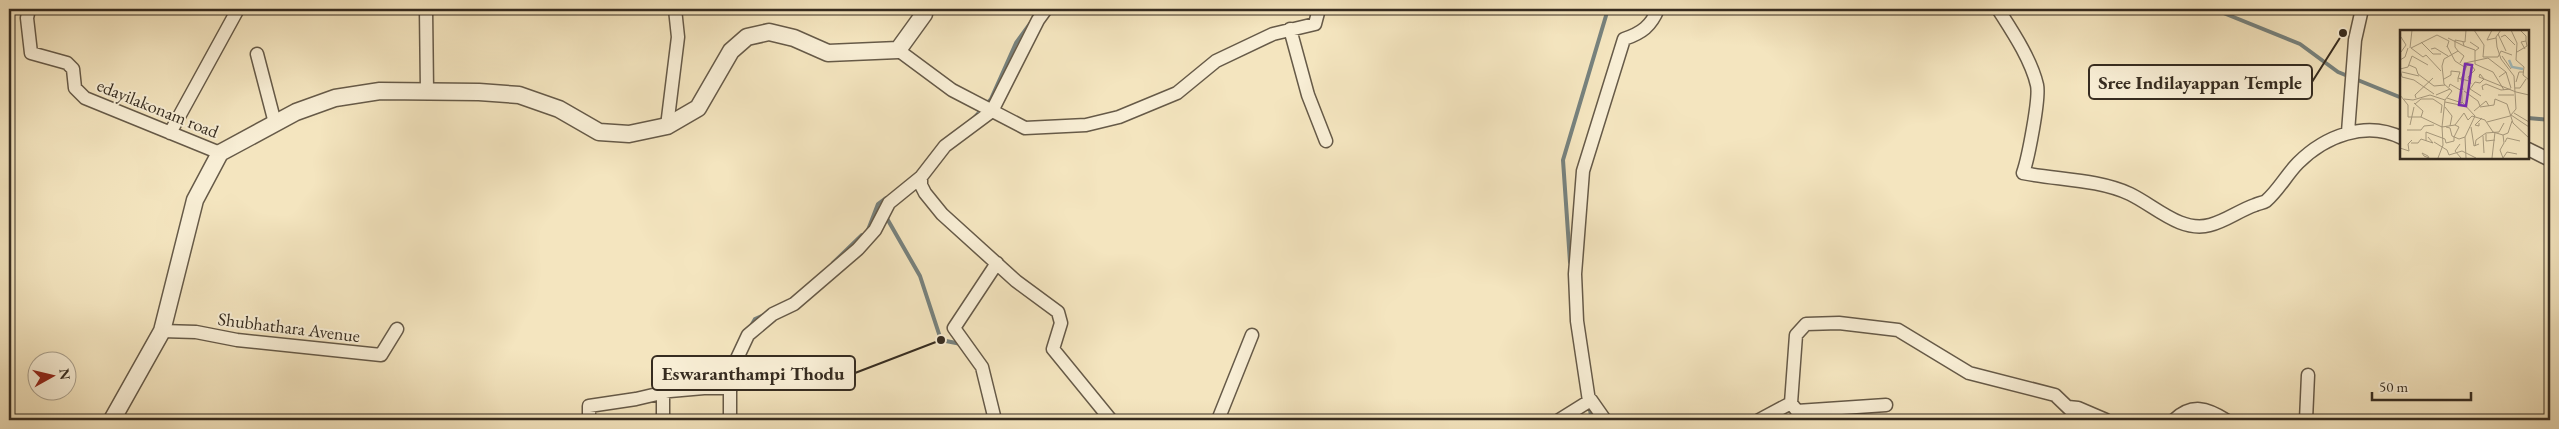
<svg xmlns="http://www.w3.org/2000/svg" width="2559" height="429" viewBox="0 0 2559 429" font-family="'EB Garamond',serif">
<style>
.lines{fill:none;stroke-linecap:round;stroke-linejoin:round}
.stream{stroke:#77827e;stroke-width:4}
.minor-casing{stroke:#665a48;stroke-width:15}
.tertiary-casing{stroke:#665a48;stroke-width:19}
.minor{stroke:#f8eed5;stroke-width:12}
.tertiary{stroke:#f8eed5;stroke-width:16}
.labels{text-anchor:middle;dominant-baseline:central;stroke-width:4;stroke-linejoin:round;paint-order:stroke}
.street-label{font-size:18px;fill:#362c20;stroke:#f8eed5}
.inset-river{fill:none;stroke:#a2bcbd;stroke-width:2.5}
.inset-road{fill:none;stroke:#a89b7f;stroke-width:1}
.view{fill:#7b2cbf;fill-opacity:0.15;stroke:#7b2cbf;stroke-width:2.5}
.inset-edge{fill:none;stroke:#362c20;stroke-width:2.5}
.leader{fill:none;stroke:#362c20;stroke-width:2}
.callout-dot{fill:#362c20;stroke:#f8eed5;stroke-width:2}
.callout{fill:#f8eed5;stroke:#362c20;stroke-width:2}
.callout-label{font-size:19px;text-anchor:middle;font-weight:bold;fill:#362c20}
</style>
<rect width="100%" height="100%" fill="#f4e5bf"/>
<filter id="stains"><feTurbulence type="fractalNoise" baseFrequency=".004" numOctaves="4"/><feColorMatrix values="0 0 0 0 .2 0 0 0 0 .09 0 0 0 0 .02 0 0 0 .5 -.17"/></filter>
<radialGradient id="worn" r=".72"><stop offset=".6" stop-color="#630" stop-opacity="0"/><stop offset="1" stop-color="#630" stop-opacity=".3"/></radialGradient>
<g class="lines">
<path class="stream" d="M2201 9 2221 12 2300 44 2338 72 2402 98
M975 117 991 99 1016 43 1032 21
M2528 118 2550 120
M885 215 920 276 941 340 961 344
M868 230 878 204 886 198
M1570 262 1563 160 1608 9
M833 263 862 235
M751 326 755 319 764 315
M1589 405 1592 420"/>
<defs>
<path id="minor" d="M29 9 27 18 31 53 67 63 73 69 75 88 85 98 220 153
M426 9 427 91
M1046 9 1038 20 992 111 945 146 921 177V185L925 193 942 214 1016 281 1058 312 1061 323 1053 349 1111 420
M1998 9C2012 31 2031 59 2037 85 2040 98 2028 159 2023 173 2058 180 2097 179 2130 194 2155 206 2181 233 2210 225 2226 221 2240 210 2255 205 2259 203 2263 203 2266 201 2278 191 2287 174 2298 163 2325 136 2366 120 2402 138
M1290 29 1308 95 1326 141
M898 50 952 90 1025 128 1086 125 1119 117 1177 93 1216 61 1273 34 1315 24 1319 9
M257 54 275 123
M667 126 678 37 675 9
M2348 132 2355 40 2362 9
M170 133 238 9
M2528 149 2550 160
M162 331 196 332 237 340 381 355 397 329
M663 393V420
M1589 401 1577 321 1575 274 1583 171 1624 39C1642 33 1651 26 1658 9
M1791 403 1797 411 1886 405
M2068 407 2078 408 2106 420
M589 420V406L636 399 670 391 704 388H731
M730 420V381L733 367 748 335 773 314 794 304 858 249 875 230 889 203 921 177
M995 420 982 367 954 328 997 263
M1218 420 1252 335
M1559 420 1591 400 1605 420
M1759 420 1791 403 1796 335 1806 324 1839 323 1898 330 1969 373 2055 395 2081 420
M2174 420C2192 403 2207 408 2226 420
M2306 420 2308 375"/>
<path id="tertiary" d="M112 420 162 331 195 200 220 153 296 112 335 98 380 91 479 92 519 95 559 109 599 132 629 134 667 126 698 108 731 51 747 37 769 32 794 38 828 53 898 50 924 14 925 9"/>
</defs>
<use href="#minor" class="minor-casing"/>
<use href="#tertiary" class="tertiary-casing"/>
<use href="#minor" class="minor"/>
<use href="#tertiary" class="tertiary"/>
</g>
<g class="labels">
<g class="street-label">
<text transform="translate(158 108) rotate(22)">edayilakonam road</text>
<text transform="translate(289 327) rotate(7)">Shubhathara Avenue</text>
</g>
</g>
<g transform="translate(2400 30)">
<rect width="129" height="129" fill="#f4e5bf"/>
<path class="inset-river" d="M109 30 112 37 123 39"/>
<path class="inset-road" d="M74 0 84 15M92 0 87 10 96 8M111 0 117 13 116 30 124 37 123 45 129 50M120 0 126 6V11L121 12 125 19M98 4 106 21M1 7 6 15 1 22M101 7 105 5 115 15M48 8 64 16M21 12 33 24H41M63 12 64 16 75 20V34L93 42 104 60M70 12 79 18 75 21M84 15 83 27H98L101 21 112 25M47 16 55 31 66 38M10 18 12 0M11 18 37 5 49 11 47 17M11 18 23 27 26 25 41 41M31 19 35 18 48 26M58 21 64 26 60 33M117 22 127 16 126 11M102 26 111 39M0 30 5 27 8 18M65 33 88 28 106 42M9 35 16 38 18 44 34 56 45 55M0 39 2 47 14 50 34 64M0 39 8 37 12 26 28 35M2 42 19 46M99 47 106 42 111 58M44 49 51 45V41L60 42 58 48M84 49 80 44 79 47 116 62 129 65M58 52V48L69 51M116 52 119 42H124M71 54 68 47 75 40 72 36M115 58H120L126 49M63 60 61 49 68 33M83 60 82 56 86 54 101 60 111 59M64 61 78 71 80 76M0 65 8 75V87H21L42 97M36 65 50 59M98 65H114M81 66 70 59 75 52 80 53 84 49M16 68 15 65 33 48M47 68 62 73M4 69 13 70 30 65 45 70M45 72 60 75 62 72V61L50 54 49 57M62 72 75 86M14 73 23 81 21 87M15 74 21 69H33L42 75 41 83M45 77 52 86 50 96M80 77 94 75 95 69 107 74 113 93 129 108M74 81 86 71 89 76M64 83 68 90 72 86 85 90 93 102 103 105 104 113 100 120 103 128M114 83 129 92M111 85 129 97M87 92 110 86 116 79 114 46 101 29 97 17 96 7 101 0M79 93V96L75 95 82 88M10 95 14 77M42 97 45 70 52 61 44 54 42 36 44 29 58 21 55 17V10L65 12 66 0M42 97 55 95 64 83M46 97 50 98 52 106 59 109 65 107M71 97 74 116 79 114M7 100H21L24 96 34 95M86 104V111L95 110M103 105 108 103 112 91M83 106 84 123M54 107 59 97 55 95M26 111V102L45 109 46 113 54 111V107M34 112 47 120 49 125 62 121 76 128M105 112 107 108 120 111M11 113H18L21 109 33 113 28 107M60 114 55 121 61 128M75 116 76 110 86 103 99 102 104 93M0 118 9 121 8 114 12 110M22 123 28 126 29 128 24 126ZM38 128 43 115 42 96M66 128 65 107 75 86M92 128 95 102M103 128 107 122 117 124"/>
<path class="view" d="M65 34 72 35 66 76 59 75Z"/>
<rect width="129" height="129" class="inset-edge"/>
</g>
<path class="leader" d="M2343 33L2312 82M941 340L855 373"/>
<g class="callout-dot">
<circle cx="2343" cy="33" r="5"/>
<circle cx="941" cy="340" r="5"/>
</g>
<g class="callout">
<rect x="2089" y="65" width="223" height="34" rx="5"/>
<rect x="652" y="356" width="203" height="34" rx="5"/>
</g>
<g class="callout-label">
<text x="2200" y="89">Sree Indilayappan Temple</text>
<text x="753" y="380">Eswaranthampi Thodu</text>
</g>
<rect width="2559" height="429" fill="none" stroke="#f4e5bf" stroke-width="30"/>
<rect x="10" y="10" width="2539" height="409" fill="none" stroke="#362c20" stroke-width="2.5"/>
<rect x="15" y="15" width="2529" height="399" fill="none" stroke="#362c20"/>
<g transform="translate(52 376) rotate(82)"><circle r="24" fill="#f8eed5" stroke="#aaa08d"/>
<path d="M0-4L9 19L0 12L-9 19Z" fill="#8f2418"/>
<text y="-8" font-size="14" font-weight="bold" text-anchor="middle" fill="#362c20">N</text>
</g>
<path d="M2372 392v8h99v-8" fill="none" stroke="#362c20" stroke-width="2.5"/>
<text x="2379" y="392" font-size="15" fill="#362c20" stroke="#f8eed5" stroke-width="4" paint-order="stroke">50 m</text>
<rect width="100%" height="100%" filter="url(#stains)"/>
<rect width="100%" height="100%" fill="url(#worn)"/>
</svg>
